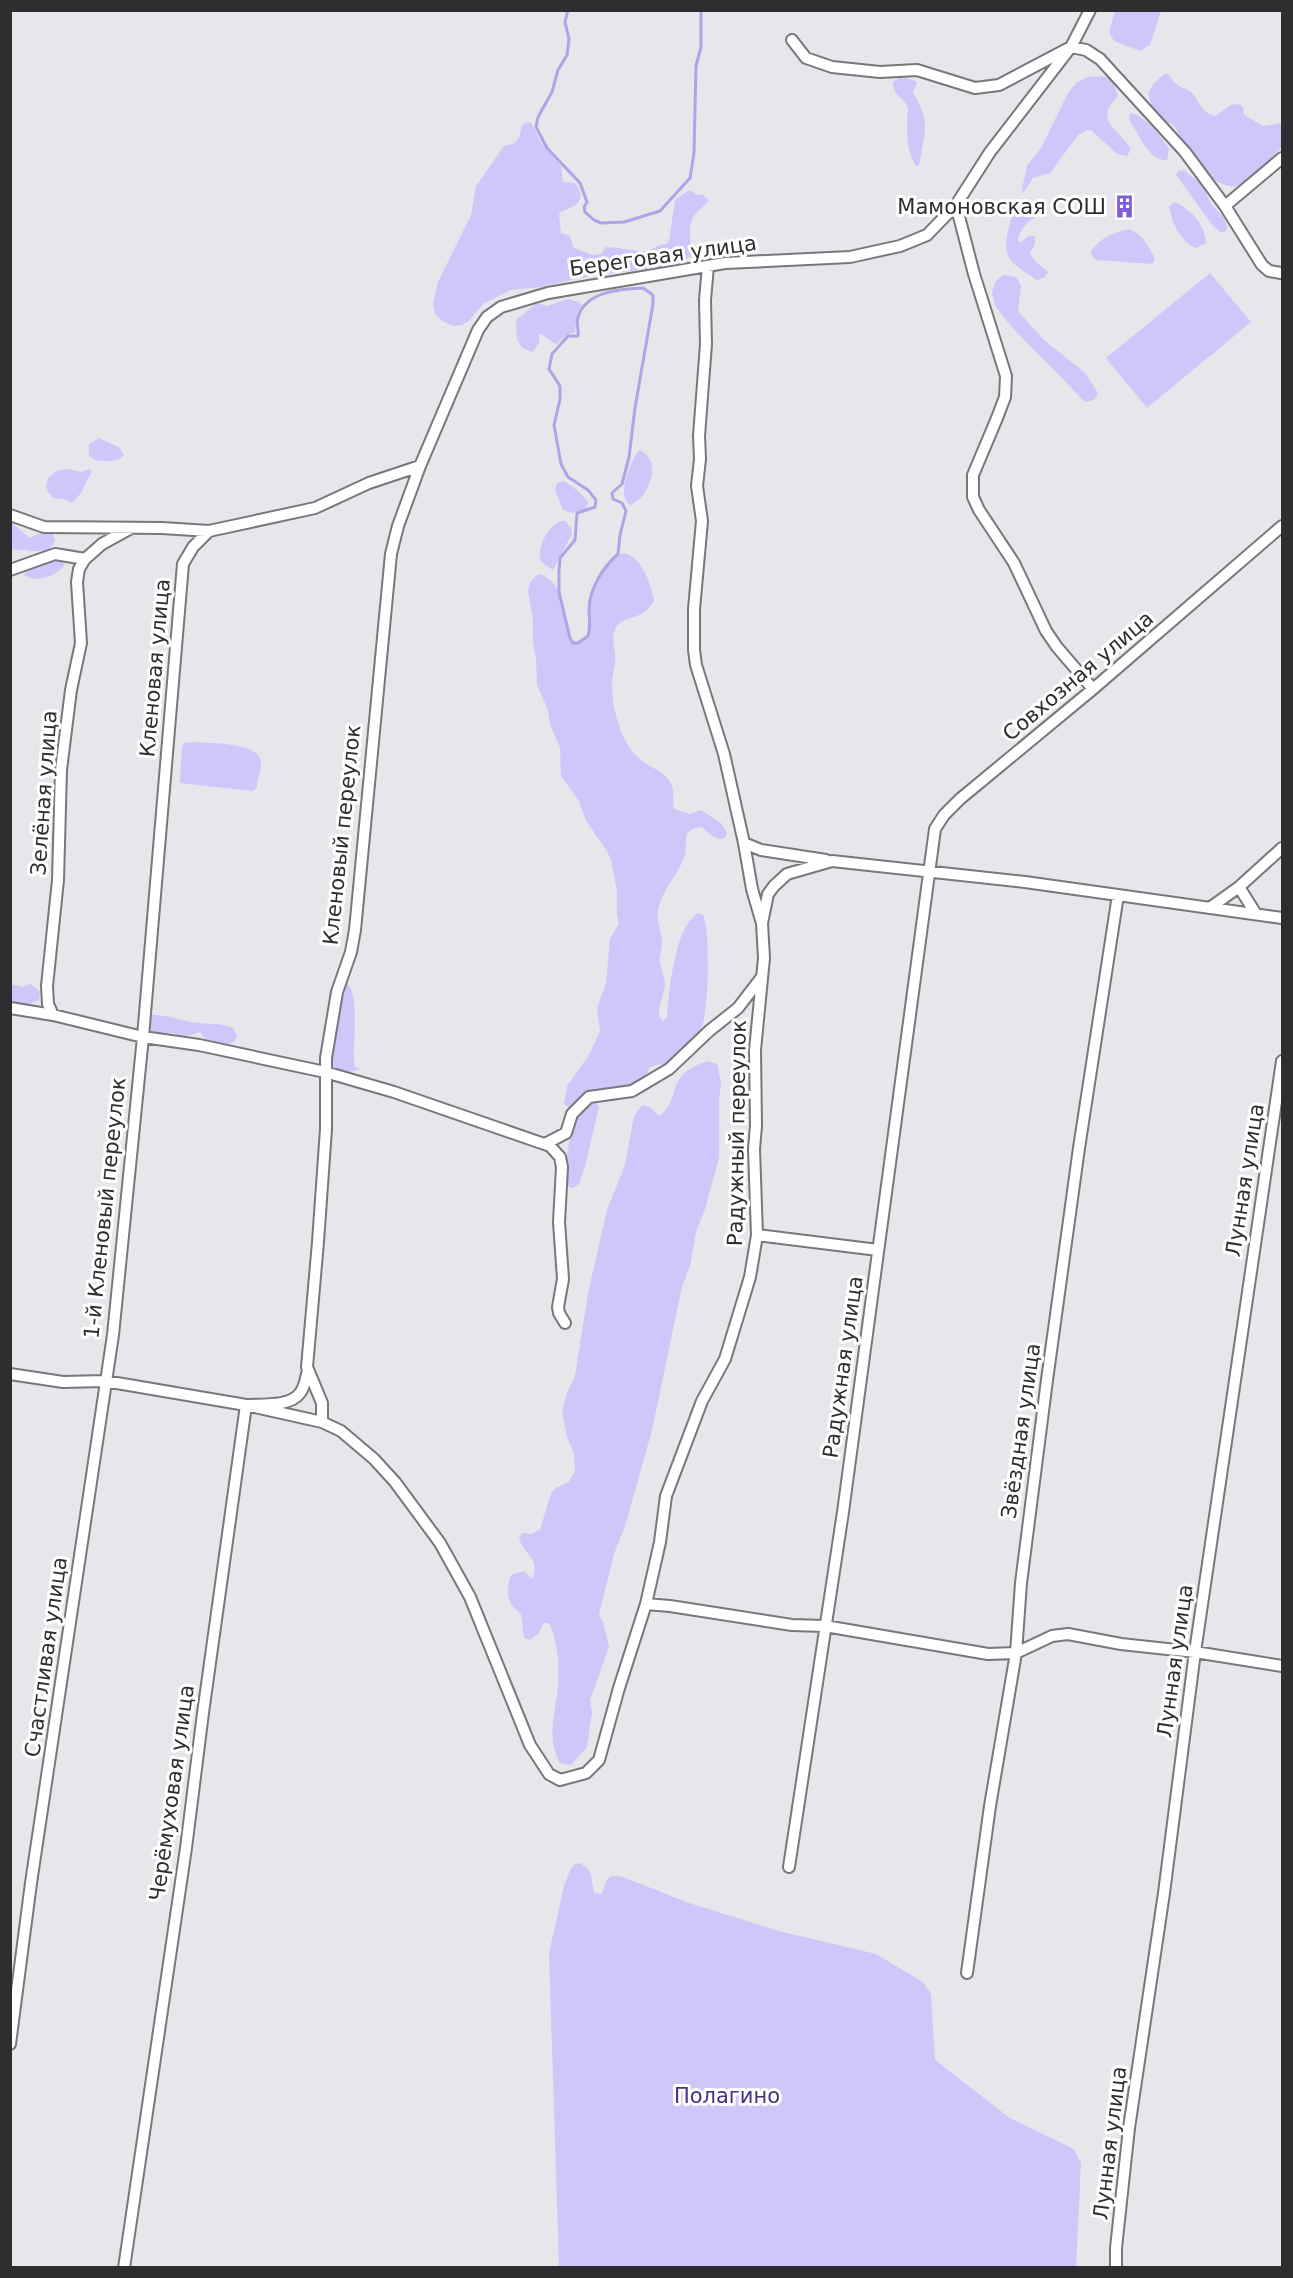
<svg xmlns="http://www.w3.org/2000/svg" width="1293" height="2278" viewBox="0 0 1293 2278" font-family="'DejaVu Sans',sans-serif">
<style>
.green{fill:#cfc6fa}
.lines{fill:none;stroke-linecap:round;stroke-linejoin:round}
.stream{stroke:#b0a3e6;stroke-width:3}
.street-casing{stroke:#78777c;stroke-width:14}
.street{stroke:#fff;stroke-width:10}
.labels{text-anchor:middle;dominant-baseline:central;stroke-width:6;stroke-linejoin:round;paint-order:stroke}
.poi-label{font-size:21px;fill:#2e2e30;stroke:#fff;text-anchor:end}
.street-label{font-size:21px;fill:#2e2e30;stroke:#fff}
.park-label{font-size:21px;fill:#48317f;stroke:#fff}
</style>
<rect width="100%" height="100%" fill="#e7e6eb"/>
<path class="green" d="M1115 11H1161L1150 45 1140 51 1114 41 1109 32Z
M1166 73C1171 77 1172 80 1176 84 1180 88 1188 88 1192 93 1200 103 1202 113 1215 116L1231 105 1239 104 1243 107 1244 115 1263 126 1282 123V146C1273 157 1263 170 1251 180 1223 202 1196 163 1183 143 1176 132 1178 122 1163 122L1153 112 1148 93 1154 83Z
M902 76 917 82 913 93C932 122 924 134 919 166H916C907 152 907 136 907 120 907 116 909 110 907 106 902 96 893 95 893 82Z
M1102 76 1112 79 1118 96C1093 121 1117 127 1131 149L1127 156 1117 154 1091 130H1087L1078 135 1050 173 1033 178 1023 193 1022 189 1027 166 1041 148 1068 93 1077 82 1088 77Z
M1131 113C1145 116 1162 137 1169 149L1167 160C1148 161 1140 135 1130 122L1129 117Z
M528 122 532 124 541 143 561 166 563 182 575 183C589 202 574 206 560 212L559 216 561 233 570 236 574 248 592 255 601 254 606 247C619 247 633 252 645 251 653 250 659 243 667 244L669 241 675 200 689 190 697 195 702 194 709 200C705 207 697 210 693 218 687 229 692 244 691 256L677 265 584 277 541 287 511 290 483 304 468 322 462 325 453 326 442 321 435 314 433 303 438 282 471 215 476 186 504 146 513 144 519 138 522 125Z
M1184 170C1189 176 1194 177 1199 182 1207 190 1206 196 1211 203 1217 212 1226 216 1227 228L1225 232H1220L1213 226 1176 175 1178 171Z
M1024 200 1033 204 1036 211V217C1026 223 1020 229 1018 240L1020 243 1029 236H1035V244L1030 253 1034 260 1048 272 1044 278 1037 280C1009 262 1000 258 1010 223 1013 213 1015 205 1024 200Z
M1175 202C1191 210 1205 224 1206 243L1196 248C1180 241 1172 223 1169 206Z
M1128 229C1141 231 1150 248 1155 259L1153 264 1096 260 1090 253C1098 238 1113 234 1128 229Z
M1210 273 1251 322 1147 408 1106 358Z
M1003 275 1016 277 1021 286 1018 311 1044 340 1085 373 1098 393 1094 400 1085 402 1011 326 995 306 992 293 995 282Z
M568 299 579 302 582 305 577 314 575 332 567 335 556 344 541 334 539 335V343L533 352 522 348 517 339 516 320 537 303 547 306Z
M99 438 120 448 124 455C118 462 104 462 95 460L89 456V444Z
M639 450C664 459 649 499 630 505 616 494 630 463 639 450Z
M68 469 81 472 89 469 92 471 81 493 72 503 64 499 53 498 48 492 46 486 48 478 56 471Z
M564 481C574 487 581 493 588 502L586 509 572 513 563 510 555 490 557 483Z
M560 521H565L571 528 572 534 553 570 541 562C536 549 548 526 560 521Z
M11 522 29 538 43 532H52L55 541C47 559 26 547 11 550Z
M624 553C641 556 652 585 654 601 650 606 647 611 641 614 631 620 620 618 615 630 610 641 617 651 615 662 615 669 612 677 612 684 612 709 621 744 641 760 652 769 667 772 672 786 675 793 672 802 674 809L690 814 701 810 722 824 727 833 725 838C716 842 709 833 702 827 677 830 690 844 684 858 678 874 665 887 660 903 654 918 662 929 662 944 662 950 659 956 660 962 661 970 665 977 665 985 664 996 658 1005 659 1016L663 1021 667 1017C669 991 674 928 698 913L703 915C711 931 709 1021 699 1035 692 1044 677 1058 667 1063 661 1065 655 1064 649 1068L646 1079 640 1086 570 1108 564 1104 567 1086 589 1055 600 1031 597 1008 606 984 610 939 619 923 617 916V892L611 860 607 851 586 821 579 801 561 776 560 748 550 724 548 710 537 685 536 659 533 642V621L528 591 530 582 538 574C564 579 565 618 570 638L573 643H578L588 636 589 632C590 624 589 616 589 608 590 588 604 559 624 553Z
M61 560 64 564 63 567C54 577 35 583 24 575 31 563 48 562 61 560Z
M194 742C210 744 262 741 261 764 261 772 257 778 257 788L253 791 180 783 182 746 184 743Z
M347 983C361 996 351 1048 355 1067L360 1069 346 1073 333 1071C326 1049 337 1030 341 1010 342 1002 341 994 342 986Z
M11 984 22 987 31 984 40 992 39 1000 26 1005 11 1002Z
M152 1015C166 1015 177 1019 190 1022 205 1025 220 1022 233 1028L237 1036 235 1041 225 1046 206 1040 200 1032C194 1033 188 1037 181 1036 178 1036 175 1033 172 1033 160 1032 148 1038 148 1019Z
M709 1061 717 1064 721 1082 719 1101V1158L705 1209 696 1232 690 1266 682 1287 652 1430 626 1523 614 1554 599 1614 604 1625 609 1647 590 1700 592 1712 587 1747 571 1765 560 1763C550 1744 552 1728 555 1708 560 1679 561 1650 549 1623H544L538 1634 530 1640 524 1638 521 1614 512 1606 508 1597V1586L511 1575 524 1571 532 1579C541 1557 524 1556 519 1538L522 1533 531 1534 540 1530 551 1493 556 1488 569 1482 575 1471 574 1454 567 1437 562 1412 566 1395 575 1376 588 1293 607 1210 625 1165 634 1116 642 1105 650 1107 659 1116C683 1100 663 1073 709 1061Z
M595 1101 599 1107 585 1166 579 1184 572 1188 567 1186 565 1181C567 1161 568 1105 595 1101Z
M580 1863 588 1869 591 1875 594 1893 601 1894C608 1883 604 1872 623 1877L689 1903 779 1931 876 1954 923 1982 931 1994 935 2060 1010 2118 1074 2149 1081 2163 1076 2267H559L549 1953 564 1886 571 1868 575 1864Z"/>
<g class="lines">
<path class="stream" d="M568 10 565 22 569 39 567 55 558 70 552 92 538 117 536 127 547 148 580 183 587 202 584 207 585 212 594 220 601 223 624 222 660 211 690 178 694 153 696 66 701 47V10
M643 288 653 295V304L635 408 629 457 622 484 612 493 613 499 622 503 626 511 620 535 618 554C603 567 590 588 589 608 589 618 591 626 588 636L578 643H573L570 638 559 592V571L560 558 575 540 577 513 595 507 596 500 588 490 568 477 561 464 554 425 560 399V386L549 369 552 354 568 336H578C579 330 576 323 578 317 586 291 621 289 643 288Z"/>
<defs>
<path id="street" d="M792 40 806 58 832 67 880 72 917 70 975 88 999 85 1071 47 1086 50 1100 59 1185 152 1225 206 1262 265 1269 271 1281 273
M956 205 974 274 1006 376 1005 397 997 418 973 475V497L979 510 1014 563 1046 631 1057 647 1093 689
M1225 206 1282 158
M708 266 705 300 706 344 699 436 700 459 697 486 702 521 694 609V650L696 665 724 754 744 843 761 850 826 860
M10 515 44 527 162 528 209 531
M10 570 55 554 85 559
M744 843 752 889 761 920
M1239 887 1256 914
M1211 907 1239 887 1282 848
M10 1008 53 1015 143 1037 199 1045 325 1072 394 1092 550 1146 560 1157 562 1167 559 1222 563 1279 558 1307 559 1313 565 1323
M53 1015 48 1004 47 986 58 880 61 770 71 690 81 643 77 582 79 569 85 559 102 544 131 528
M545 1144 566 1133 572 1114 589 1097 632 1091 669 1069 709 1031 738 1008 761 978
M757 1235 878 1250
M10 1374 63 1382 105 1381 246 1405 322 1422 341 1431 374 1459 395 1482 440 1543 470 1597 530 1745 549 1774 560 1780 586 1773 599 1760 619 1688 646 1604 660 1542 666 1496 702 1401 725 1359 750 1277 757 1235 754 1149 756 1126 755 1050 764 958 762 923 768 894 774 886 787 874 832 861 1025 882 1282 918
M322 1422V1403L307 1367 318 1242 326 1129V1058L337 992 351 952 355 930 391 554 398 526 420 466 478 330 487 317 501 307 548 293 725 263 850 257 900 246 927 235 956 205 990 152 1071 47 1090 10
M646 1604 670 1606 792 1625 825 1626 988 1654 1016 1653 1052 1636 1068 1634 1121 1644 1195 1652 1282 1666
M789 1867 843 1512 935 829 944 815 960 799 1093 689 1282 526
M967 1973 990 1806 1016 1653 1021 1583 1047 1380 1079 1148 1118 895
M10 2044 31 1883 113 1335 143 1037 183 564 193 547 209 531 315 508 369 483 420 466
M124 2268 186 1848 203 1713 246 1405C262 1404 290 1407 300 1393 305 1387 306 1377 308 1370
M1116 2268V2248L1129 2128 1164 1893 1195 1652 1282 1061"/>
</defs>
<use href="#street" class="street-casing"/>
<use href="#street" class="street"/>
</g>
<defs>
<symbol id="building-bare" viewBox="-9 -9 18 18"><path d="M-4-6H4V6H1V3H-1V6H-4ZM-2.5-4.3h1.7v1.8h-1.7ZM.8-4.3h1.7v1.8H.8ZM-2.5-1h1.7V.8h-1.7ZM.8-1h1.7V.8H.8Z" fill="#815dd8" stroke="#fff" stroke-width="2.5" paint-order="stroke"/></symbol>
</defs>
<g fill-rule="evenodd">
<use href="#building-bare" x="1108" y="190" width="33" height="33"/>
</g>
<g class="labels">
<g class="poi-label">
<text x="1106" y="207">Мамоновская СОШ</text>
</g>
<g class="street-label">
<text transform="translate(663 256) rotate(-8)">Береговая улица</text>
<text transform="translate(155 668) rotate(-85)">Кленовая улица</text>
<text transform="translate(1078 676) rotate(-40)">Совхозная улица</text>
<text transform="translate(44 793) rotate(-86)">Зелёная улица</text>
<text transform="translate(342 835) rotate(-84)">Кленовый переулок</text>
<text transform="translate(737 1133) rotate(-89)">Радужный переулок</text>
<text transform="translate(1245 1180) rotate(-81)">Лунная улица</text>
<text transform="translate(105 1208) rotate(-84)">1-й Кленовый переулок</text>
<text transform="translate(843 1367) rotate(-82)">Радужная улица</text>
<text transform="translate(1021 1431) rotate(-82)">Звёздная улица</text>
<text transform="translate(46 1657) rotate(-82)">Счастливая улица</text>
<text transform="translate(1175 1661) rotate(-82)">Лунная улица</text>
<text transform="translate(172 1793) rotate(-82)">Черёмуховая улица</text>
<text transform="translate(1110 2143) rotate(-83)">Лунная улица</text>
</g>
<g class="park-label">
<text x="727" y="2096">Полагино</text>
</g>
</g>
<rect width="1293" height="2278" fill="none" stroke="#2e2e30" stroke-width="24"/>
</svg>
